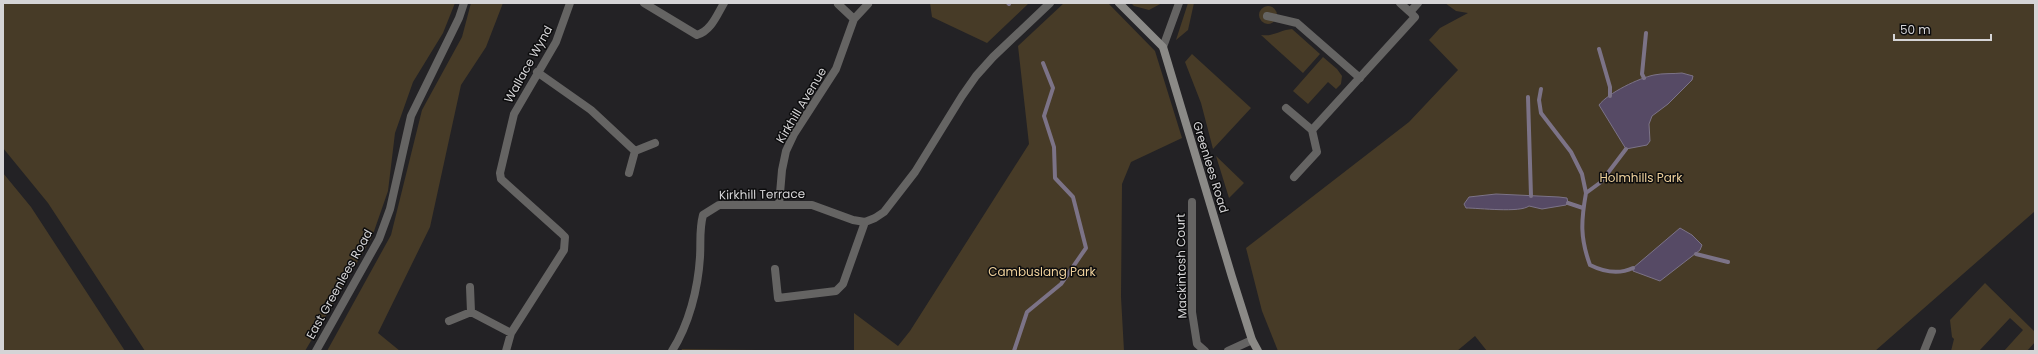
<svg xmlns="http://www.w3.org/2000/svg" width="2038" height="354" viewBox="0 0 2038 354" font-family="Poppins,sans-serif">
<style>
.green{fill:#473b27}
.water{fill:#564a65;stroke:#7c7387}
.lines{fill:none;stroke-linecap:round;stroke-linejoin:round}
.stream{stroke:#7c7387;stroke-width:4}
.minor{stroke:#656463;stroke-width:8}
.tertiary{stroke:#656463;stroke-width:8}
.secondary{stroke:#8b8a87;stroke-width:8}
.labels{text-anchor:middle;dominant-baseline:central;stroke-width:3;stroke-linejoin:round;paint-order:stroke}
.street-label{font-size:12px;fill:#d5d4d6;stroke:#0c0c0d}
.park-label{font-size:12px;fill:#eed09b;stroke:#0c0c0d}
</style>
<rect width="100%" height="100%" fill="#232225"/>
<path class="green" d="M3 3H455L443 33 413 82 395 133 388 191 372 237 305 351H145L48 203 3 148Z
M471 3H503L486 47 461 85 430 227 378 333 400 351H327L391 235 422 110 462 37Z
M930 3H1029L987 43 932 17Z
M1064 3H1108L1155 51 1182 138 1131 162 1122 184 1121 297 1124 351H854V313L898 346 910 331 1029 144 1018 46Z
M1131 3H1162L1149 10 1134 6Z
M1188 3H1194L1188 30 1176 40Z
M1445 3H2035V211L1875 351H1487L1475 336 1457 351H1278L1262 311 1246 248 1409 122 1458 70 1429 40 1440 28 1468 13 1456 11Z
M1259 15a9 9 0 1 1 18 0a9 9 0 1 1-18 0Z
M1292 29 1320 54 1303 73 1261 35C1273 37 1280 30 1292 29Z
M1192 54 1251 108 1213 149 1201 103 1185 62Z
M1323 57 1337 69 1342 76 1341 84 1336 89 1328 82 1308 104 1293 91Z
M1216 156 1244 183 1229 198Z
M3 173 31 207 125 351H3Z
M1985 283 2035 332V342L2027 351H2004L2023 330 2010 318 1979 351H1951L1954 339 1952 337 1950 320Z
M682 349 758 350V351H681Z"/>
<path class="water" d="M1682 73 1693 76 1692 80 1668 104 1652 116 1649 124 1650 141 1647 145 1626 149 1599 105C1608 93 1639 78 1654 75 1663 73 1673 74 1682 73Z
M1496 194 1559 197 1567 198 1568 203 1566 205 1542 209 1529 206C1520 213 1479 208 1466 208L1464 204 1469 197Z
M1680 228 1692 235 1702 245 1700 250 1660 281 1633 271V268Z"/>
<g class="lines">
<path class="stream" d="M1008 3 1009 4
M1599 49 1610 87V96
M1644 78 1642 74 1646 33
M1541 89 1539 100 1541 113 1571 152 1582 174 1586 193
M1528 97 1531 196
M1626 149 1601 182 1586 193C1581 221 1580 238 1590 265 1604 272 1618 275 1633 268
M1568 203 1583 208
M1696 254 1728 262
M1014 351 1027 312 1061 284 1086 248 1073 197 1055 178 1054 147 1044 116 1053 88 1043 63"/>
<path class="minor" d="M644 3 697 35C711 31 717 15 724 3
M1400 3 1410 12
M838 4 854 19
M1267 16 1297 23 1360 78
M537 72 591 110 635 151
M1286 108 1312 130
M635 151 655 143
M629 173 635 151
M1294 177 1317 152 1312 130 1415 17 1410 12 1418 3
M1192 202V312L1197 344 1205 351
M779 205 782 170 786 151 794 134 836 69 854 19 868 4
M775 269 778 298 836 291 843 284 865 222
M470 287 471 312
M449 321 471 312 511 333
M316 351 379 239 390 209 411 116 459 18 464 3
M506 351 511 333 564 250 565 237 561 233 501 179 500 173 514 114 556 42 570 3
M672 351C689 324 698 289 700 257 701 242 699 230 703 215L719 205H812L853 220 865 222 875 218 884 212 915 172 962 96 976 76 993 57 1050 3
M1228 351 1252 340
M1924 351 1932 331"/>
<path class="tertiary" d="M1163 47 1179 3"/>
<path class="secondary" d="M1119 3 1163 47 1232 277 1252 340 1258 351"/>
</g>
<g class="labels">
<g class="street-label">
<text transform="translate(528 64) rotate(-61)">Wallace Wynd</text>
<text transform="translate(801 105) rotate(-59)">Kirkhill Avenue</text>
<text transform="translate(1211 167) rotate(73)">Greenlees Road</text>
<text transform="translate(762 194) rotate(-1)">Kirkhill Terrace</text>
<text transform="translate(1181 266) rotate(-91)">Mackintosh Court</text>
<text transform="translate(339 284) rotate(-61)">East Greenlees Road</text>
</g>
<g class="park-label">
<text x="1641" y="177">Holmhills Park</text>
<text x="1042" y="271">Cambuslang Park</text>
</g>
</g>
<rect width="2038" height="354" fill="none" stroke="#d5d4d6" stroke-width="8"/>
<path d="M1894 34v6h97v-6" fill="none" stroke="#d5d4d6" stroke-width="2"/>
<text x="1900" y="34" font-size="12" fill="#d5d4d6" stroke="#0c0c0d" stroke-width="3" paint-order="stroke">50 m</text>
</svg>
